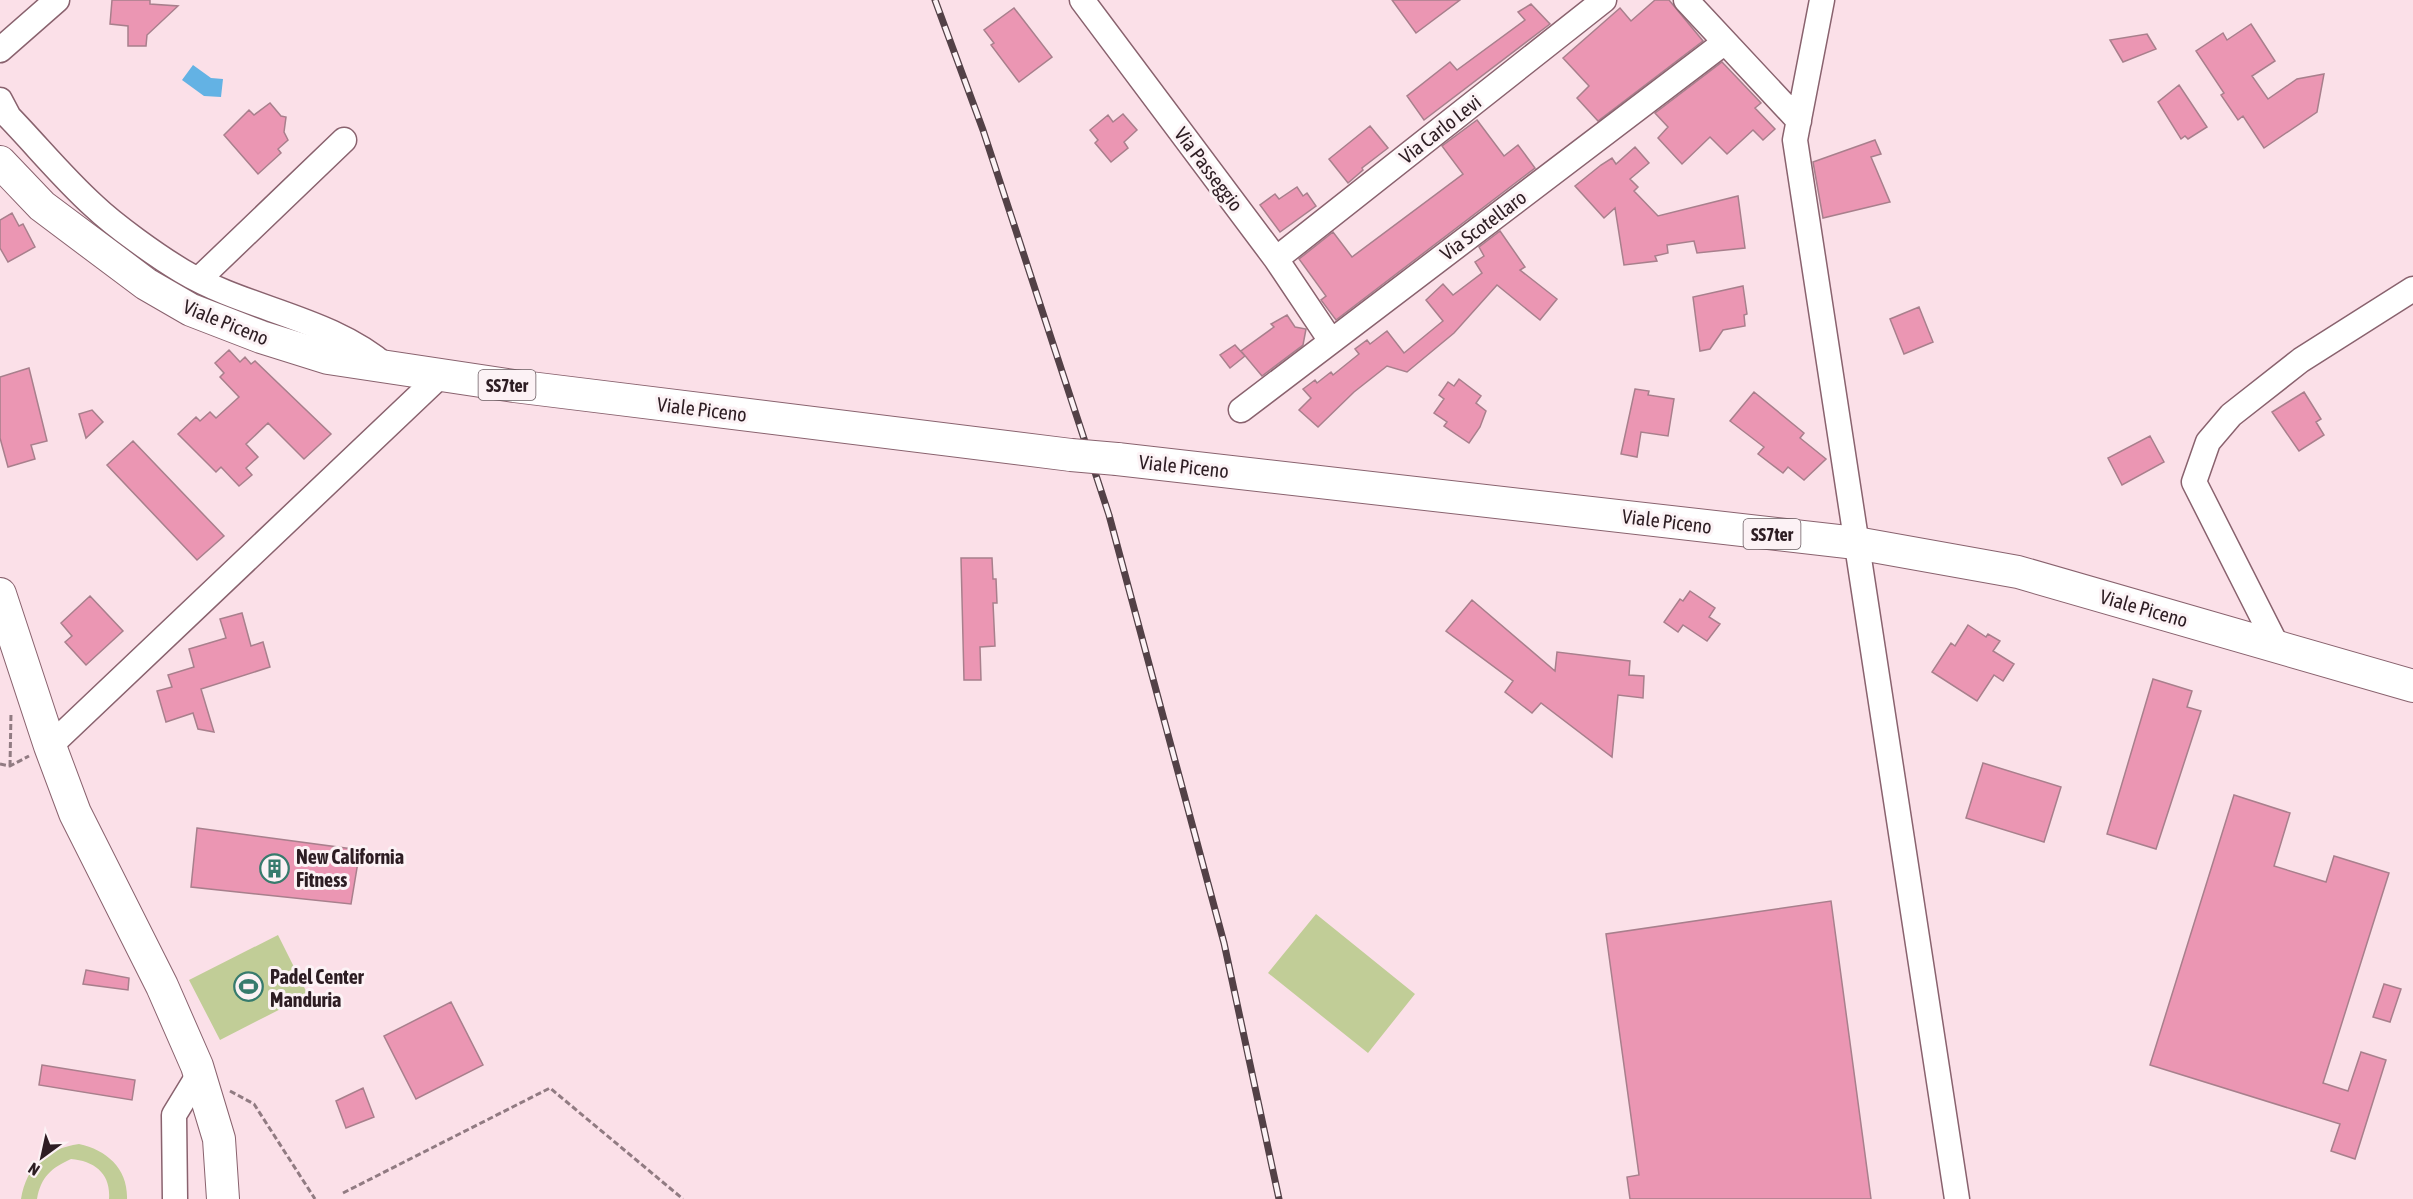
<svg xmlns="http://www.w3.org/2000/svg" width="2413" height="1199" viewBox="0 0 2413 1199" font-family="'Asap Condensed',sans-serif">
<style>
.green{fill:#c1cd97}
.water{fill:#63b2e4}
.building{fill:#eb96b3;stroke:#a87f8c;stroke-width:1.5}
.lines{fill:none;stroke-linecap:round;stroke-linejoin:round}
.minor-casing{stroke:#89626e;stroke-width:27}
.major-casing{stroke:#89626e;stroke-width:34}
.path{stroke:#917b82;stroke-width:3;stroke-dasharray:6 3;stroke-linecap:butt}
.minor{stroke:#fff;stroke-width:24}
.major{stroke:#fff;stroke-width:32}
.rail-casing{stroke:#534147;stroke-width:7}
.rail{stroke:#fcf2f5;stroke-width:4.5;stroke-dasharray:14;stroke-linecap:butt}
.major-bridge-casing{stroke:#89626e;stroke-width:34;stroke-linecap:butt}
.major-bridge{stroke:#fff;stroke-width:32}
.labels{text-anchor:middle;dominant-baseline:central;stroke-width:6;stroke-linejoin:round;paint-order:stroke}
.shield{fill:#fcf2f5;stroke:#6b5d62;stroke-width:1.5}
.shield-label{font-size:18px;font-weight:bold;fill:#2d1d23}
.street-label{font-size:20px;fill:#2d1d23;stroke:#fcf2f5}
.poi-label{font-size:20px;font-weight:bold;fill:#2d1d23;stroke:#fcf2f5;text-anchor:start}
</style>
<rect width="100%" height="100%" fill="#fbe0e8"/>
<path class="green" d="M1316 914 1415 994 1368 1053 1268 973Z
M278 935 308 995 220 1040 189 980Z
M79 1144C107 1150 128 1169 127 1199H109C111 1174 95 1161 71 1159 51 1168 41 1177 37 1199H21C27 1165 46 1149 79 1144Z"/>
<path class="water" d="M193 65 211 78 223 79 221 97 204 96 182 80Z"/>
<path class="building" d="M112 0H150V4L178 6 147 35 146 46H128V26L110 24Z
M1392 0H1460L1416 33Z
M1655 0H1669L1703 41 1598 121 1577 98 1589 86 1563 58 1620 8 1631 21Z
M1531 4 1550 24 1424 120 1407 96 1450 62 1457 70 1525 20 1518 12Z
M1014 8 1052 57 1019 82 991 45 994 43 984 30Z
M2251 24 2275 61 2252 76 2268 99 2297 79 2324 74 2317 112 2264 148 2243 116 2238 120 2221 95 2224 93 2196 51 2223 33 2227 40Z
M2147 34 2156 49 2123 62 2110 40Z
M1722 62 1761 103 1755 108 1775 129 1763 140 1753 130 1727 154 1710 137 1682 164 1658 138 1668 127 1655 113Z
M2179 85 2207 127 2188 139 2185 136 2181 139 2158 102Z
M270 103 281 116 286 117 284 132 288 140 278 149 281 153 258 174 224 135 249 110 254 115Z
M1123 114 1137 130 1124 142 1128 148 1111 162 1095 143 1098 140 1090 130 1108 115 1113 122Z
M1477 120 1504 156 1518 145 1535 168 1336 320 1321 300 1326 296 1299 259 1333 232 1352 257 1463 174 1442 146Z
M1370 126 1388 148 1362 168 1363 170 1348 183 1329 159Z
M1875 140 1881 154 1871 157 1890 202 1823 218 1813 162Z
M1635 147 1649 163 1630 179 1638 187 1634 191 1658 216 1738 196 1745 248 1697 253 1694 241 1667 245 1668 253 1655 256 1657 261 1624 265 1615 208 1604 218 1575 186 1601 165 1612 158 1616 164Z
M1297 187 1303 196 1307 193 1316 206 1280 232 1260 205 1275 194 1279 199Z
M12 213 19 226 23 224 35 247 8 262 0 248V220Z
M1500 231 1525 267 1520 270 1557 299 1540 320 1497 285 1454 333 1407 372 1387 366 1354 392 1318 427 1299 410 1311 398 1303 389 1315 380 1317 383 1331 372 1333 375 1359 354 1355 349 1367 340 1370 344 1387 331 1404 353 1443 321 1426 300 1443 284 1453 295 1482 273 1475 262 1484 256 1479 247Z
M1743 286 1747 314 1744 315 1745 326 1723 330 1710 349 1700 351 1693 297Z
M1919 307 1933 342 1904 354 1890 319Z
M1287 315 1295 327 1306 329 1303 345 1262 376 1241 351 1274 327 1271 324Z
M1235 345 1245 356 1230 368 1220 355Z
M229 350 240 362 245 357 251 364 255 361 331 434 304 459 268 423 246 444 258 457 246 468 252 475 239 486 221 467 216 472 178 434 196 417 200 421 210 412 216 418 239 397 220 377 224 373 215 363Z
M29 368 47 441 31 445 35 459 8 467 0 438V377Z
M1459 379 1481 396 1476 403 1486 411 1480 427 1469 443 1444 426 1447 422 1434 413 1444 399 1439 395 1448 382 1454 386Z
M1635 389 1649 391 1648 395 1674 399 1668 436 1641 432 1637 457 1621 454Z
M1754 392 1804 433 1800 438 1826 459 1804 480 1788 467 1783 473 1758 454 1764 447 1730 421Z
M2304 392 2321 419 2316 422 2324 435 2299 451 2272 412Z
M92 410 103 422 86 438 79 414Z
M2150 436 2164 462 2122 485 2108 458Z
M133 441 224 536 197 560 107 465Z
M961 558H992L993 579H996L997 603H993L995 646 980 647 981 680H964Z
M1690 591 1715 608 1709 617 1720 624 1707 641 1683 625 1678 632 1664 622 1680 599 1683 601Z
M90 596 123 631 86 665 65 642 72 636 61 623Z
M1472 600 1555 671 1557 652 1630 661 1629 675 1644 676 1643 698 1618 695 1612 757 1541 703 1532 713 1505 692 1513 681 1446 631Z
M242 613 251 646 263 642 270 667 201 689 214 732 198 729 193 713 166 722 157 691 172 687 168 675 194 667 189 649 226 638 220 619Z
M1968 625 1986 637 1988 634 2000 641 1993 651 2014 664 2003 681 1994 675 1977 701 1932 672 1951 643 1955 646Z
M2153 679 2192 691 2187 707 2201 711 2156 849 2107 834Z
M1983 763 2061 787 2044 842 1966 818Z
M2234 795 2290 813 2274 866 2326 882 2334 856 2389 873 2323 1083 2348 1091 2361 1052 2386 1060 2355 1159 2331 1151 2340 1124 2150 1065Z
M197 828 360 850 351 904 191 887Z
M1831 901 1871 1199H1630L1627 1177 1639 1175 1606 934Z
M86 970 129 978 128 990 83 984Z
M2384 984 2401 989 2390 1022 2373 1017Z
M451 1002 483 1065 416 1099 384 1036Z
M42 1065 135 1080 132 1100 39 1085Z
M363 1088 374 1117 346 1128 336 1101Z"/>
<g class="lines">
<defs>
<path id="minor" d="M1082 0 1276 259 1331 341
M1686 0 1799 121
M1822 0 1795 140 1957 1199
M0 50 57 0
M0 100 9 117C37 146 64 179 94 206 115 226 157 256 182 271 247 310 329 317 387 367
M1276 259 1604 0
M199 279 344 140
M1241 410 1725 42
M2277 646 2194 482 2208 442 2231 415 2301 360 2413 289
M50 746 441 375
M175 1199 174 1115 199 1074"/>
<path id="major" d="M0 162 42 206 146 284 191 310 261 337 328 358 514 386 1071 455
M1117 459 1856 543 2018 572 2413 686
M0 594 50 746 75 813 162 986 197 1066 219 1139 223 1199"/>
</defs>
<use href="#minor" class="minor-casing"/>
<use href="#major" class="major-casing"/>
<path class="path" d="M0 764 10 766 29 756
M10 766 11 713
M230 1091 254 1104 315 1199
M343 1193 550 1088 683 1199"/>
<use href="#minor" class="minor"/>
<use href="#major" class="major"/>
<defs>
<path id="rail" d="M935 0 983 130 1109 515 1224 943 1279 1199"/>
</defs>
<use href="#rail" class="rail-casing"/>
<use href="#rail" class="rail"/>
<defs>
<path id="major-bridge" d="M1071 455 1117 459"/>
</defs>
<use href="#major-bridge" class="major-bridge-casing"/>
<use href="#major-bridge" class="major-bridge"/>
</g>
<defs>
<symbol id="building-ring" viewBox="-11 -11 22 22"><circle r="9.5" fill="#fcf2f5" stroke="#377b6d" stroke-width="1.5"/><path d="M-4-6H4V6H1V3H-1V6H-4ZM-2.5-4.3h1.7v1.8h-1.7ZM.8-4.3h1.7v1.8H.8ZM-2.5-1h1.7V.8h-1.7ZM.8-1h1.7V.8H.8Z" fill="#377b6d"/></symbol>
<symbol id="stadium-ring" viewBox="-11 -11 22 22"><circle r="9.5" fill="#fcf2f5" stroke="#377b6d" stroke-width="1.5"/><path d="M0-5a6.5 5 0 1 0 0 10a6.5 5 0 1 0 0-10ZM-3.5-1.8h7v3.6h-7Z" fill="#377b6d"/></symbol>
</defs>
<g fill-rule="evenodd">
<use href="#building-ring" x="258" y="852" width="33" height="33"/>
<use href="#stadium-ring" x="232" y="970" width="33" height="33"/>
</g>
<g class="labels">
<g class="shield">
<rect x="478.5" y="370" width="57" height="30" rx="4.5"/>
<rect x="1743.5" y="519" width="57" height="30" rx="4.5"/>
</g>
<g class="shield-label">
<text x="507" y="385">SS7ter</text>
<text x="1772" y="534">SS7ter</text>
</g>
<g class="street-label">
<text transform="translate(1440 129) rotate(-38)">Via Carlo Levi</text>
<text transform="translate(1209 169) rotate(53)">Via Passeggio</text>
<text transform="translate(1483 225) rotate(-37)">Via Scotellaro</text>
<text transform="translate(226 322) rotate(22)">Viale Piceno</text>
<text transform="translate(702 409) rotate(7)">Viale Piceno</text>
<text transform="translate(1184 466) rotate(6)">Viale Piceno</text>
<text transform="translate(1667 521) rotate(7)">Viale Piceno</text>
<text transform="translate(2144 608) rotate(16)">Viale Piceno</text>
</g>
<g class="poi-label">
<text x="296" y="856">New California<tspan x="296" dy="23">Fitness</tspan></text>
<text x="270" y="976">Padel Center<tspan x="270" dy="23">Manduria</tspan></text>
</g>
</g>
<g transform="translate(42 1157) rotate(213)" stroke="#fcf2f5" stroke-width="4.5" paint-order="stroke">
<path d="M0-4.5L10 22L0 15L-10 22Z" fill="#2d1d23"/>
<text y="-9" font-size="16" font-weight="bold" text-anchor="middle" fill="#2d1d23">N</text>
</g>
</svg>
